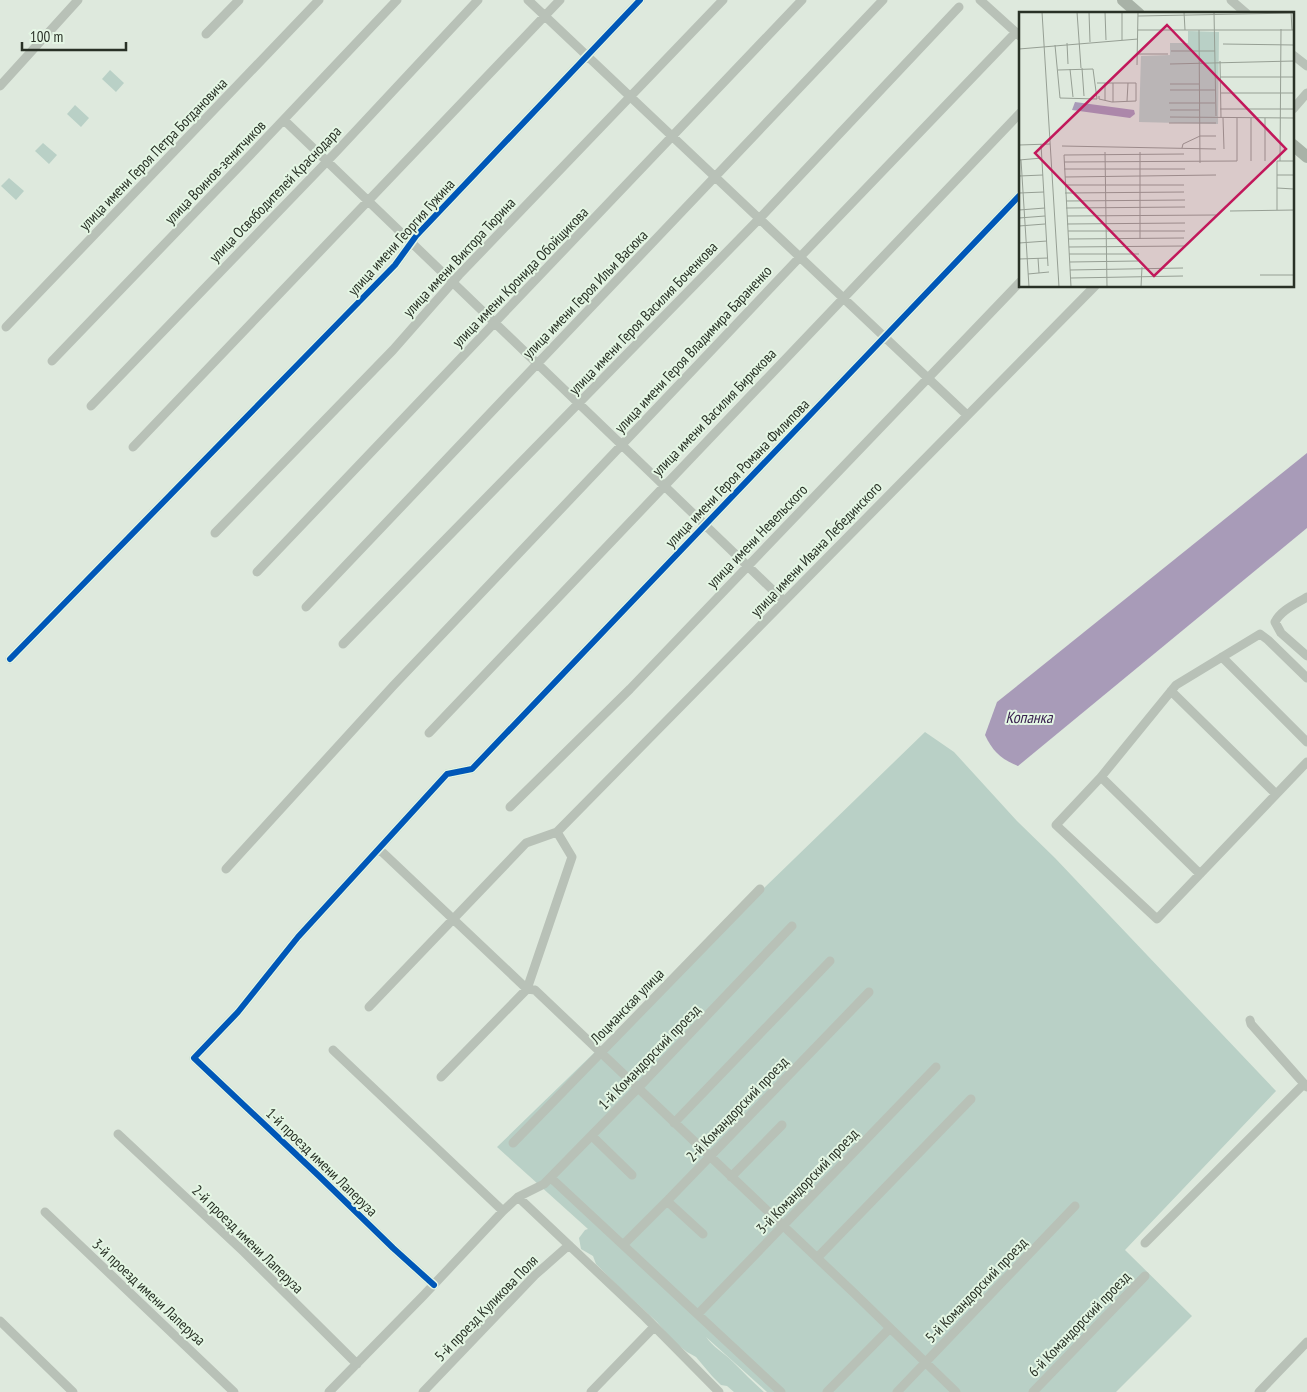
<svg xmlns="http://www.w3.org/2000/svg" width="1307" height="1392" viewBox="0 0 1307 1392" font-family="'PT Sans Narrow',sans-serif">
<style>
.green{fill:#b9d0c6}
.water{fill:#a89bb8}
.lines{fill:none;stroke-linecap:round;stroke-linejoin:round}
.street{stroke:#b8c1b7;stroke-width:9}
.secondary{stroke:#a8b2a7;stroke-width:12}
.cycleway-casing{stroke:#e4f6e4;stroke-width:9}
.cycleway{stroke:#0057b8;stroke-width:6}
.labels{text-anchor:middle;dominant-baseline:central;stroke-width:4;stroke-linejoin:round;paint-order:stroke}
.street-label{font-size:15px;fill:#293126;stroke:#e4f6e4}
.water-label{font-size:16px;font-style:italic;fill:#38204e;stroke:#e4f6e4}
.inset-road{fill:none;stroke:#969f94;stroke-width:1}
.view{fill:#c2185b;fill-opacity:0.15;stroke:#c2185b;stroke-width:2.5}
.inset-edge{fill:none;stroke:#293126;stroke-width:2.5}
</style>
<rect width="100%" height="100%" fill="#dee9dd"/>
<path class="green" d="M110 70 124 83 116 92 102 79Z
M75 105 89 118 81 127 67 114Z
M43 143 57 155 49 164 35 151Z
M9 178 24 191 16 200 1 186Z
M925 732 954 752 1017 821 1055 858 1276 1091 1125 1250 1192 1316 1116 1392H767L706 1337C713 1347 724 1353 732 1361 743 1372 753 1382 764 1392H734L727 1386 721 1385 712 1376 696 1357 687 1352 673 1341 657 1322 617 1285 596 1264 593 1256 581 1249 579 1238 585 1230 588 1229 497 1147Z"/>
<path class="water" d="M1307 453V528L1018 766C1001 759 993 752 985 735L997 702Z"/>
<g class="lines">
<path class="street" d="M528 0 967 415
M980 0 1021 37
M1231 0 1247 14
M206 34 239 0
M1293 55 1307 66
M0 86 78 0
M1293 109 1307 93
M284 120 784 601
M6 327 319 0
M52 361 256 149 397 0
M91 406 336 152 478 0
M133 447 560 0
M215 533 393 350 459 275 723 0
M257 572 802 0
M1307 597C1296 604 1281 610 1275 622L1281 633 1307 656
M306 607 883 0
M343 644 759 219 959 7
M1222 657 1307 742
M10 659 395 265 416 236 640 0
M1307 678 1268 640 1260 634 1176 685 1101 777 1056 825 1157 919 1307 762
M1171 691 1276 794
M429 733 1021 112
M1101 777 1200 874
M510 807 630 689 1021 281
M379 849 527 989 535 990 854 1293 956 1392
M226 869 393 686 800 257 1016 32
M369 1007 526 843 557 832 1095 286
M1250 1020 1251 1024 1307 1087
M333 1050 503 1211
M441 1077 527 989 572 857 557 832
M674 1123 830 961
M118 1134 244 1252 357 1364
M592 1136 632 1175
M513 1143 760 889
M731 1177 782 1125
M551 1178 781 1392
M518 1197 645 1317 719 1392
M667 1201 703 1234
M45 1212 234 1392
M1145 1243 1304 1084
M623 1245 667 1201 869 992
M817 1258 971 1099
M434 1285 393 1248 319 1176 194 1058 238 1012 298 937 447 774 472 769 1021 194
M698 1314 936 1067
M0 1321 73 1392
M329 1392 424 1295 503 1211 518 1197 544 1184 638 1088 792 926
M423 1392 535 1275 569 1245
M591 1392 654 1327
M827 1392 890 1328
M897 1392 1075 1206
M1033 1392 1145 1276
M1259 1392 1307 1342"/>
<path class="secondary" d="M1123 0 1139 14
M1293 145 1307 157"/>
<defs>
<path id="cycleway" d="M10 659 395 265 416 236 640 0
M434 1285 393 1248 319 1176 194 1058 238 1012 298 937 447 774 472 769 1021 194"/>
</defs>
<use href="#cycleway" class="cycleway-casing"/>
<use href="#cycleway" class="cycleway"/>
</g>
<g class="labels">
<g class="street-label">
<text transform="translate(153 154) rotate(-46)">улица имени Героя Петра Богдановича</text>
<text transform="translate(215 172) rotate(-46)">улица Воинов-зенитчиков</text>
<text transform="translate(275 194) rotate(-46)">улица Освободителей Краснодара</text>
<text transform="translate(401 237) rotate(-48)">улица имени Георгия Гужина</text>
<text transform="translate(459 257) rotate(-47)">улица имени Виктора Тюрина</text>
<text transform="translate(520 277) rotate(-46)">улица имени Кронида Обойщикова</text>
<text transform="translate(585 294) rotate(-46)">улица имени Героя Ильи Васюка</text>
<text transform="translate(643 318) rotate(-46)">улица имени Героя Василия Боченкова</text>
<text transform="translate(693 349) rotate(-47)">улица имени Героя Владимира Бараненко</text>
<text transform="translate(714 412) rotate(-46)">улица имени Василия Бирюкова</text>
<text transform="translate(737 473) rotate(-46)">улица имени Героя Романа Филипова</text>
<text transform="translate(757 536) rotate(-46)">улица имени Невельского</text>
<text transform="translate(816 549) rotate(-46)">улица имени Ивана Лебединского</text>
<text transform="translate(627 1006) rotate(-46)">Лоцманская улица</text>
<text transform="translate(649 1057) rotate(-46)">1-й Командорский проезд</text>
<text transform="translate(737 1109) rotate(-46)">2-й Командорский проезд</text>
<text transform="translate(322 1162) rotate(44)">1-й проезд имени Лаперуза</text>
<text transform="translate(807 1181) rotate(-46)">3-й Командорский проезд</text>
<text transform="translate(248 1239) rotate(44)">2-й проезд имени Лаперуза</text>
<text transform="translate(976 1290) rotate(-46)">5-й Командорский проезд</text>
<text transform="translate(149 1292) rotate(43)">3-й проезд имени Лаперуза</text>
<text transform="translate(486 1308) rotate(-46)">5-й проезд Куликова Поля</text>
<text transform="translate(1079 1324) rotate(-46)">6-й Командорский проезд</text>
</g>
<g class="water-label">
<text x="1029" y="717">Копанка</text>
</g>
</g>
<g transform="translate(1019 12)">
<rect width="275" height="275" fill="#dee9dd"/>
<path d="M169 19 200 20 199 112 120 110 122 44 151 43V31H169Z" fill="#b9d0c6"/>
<path d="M56 90 115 98 116 102 111 106 53 98Z" fill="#a89bb8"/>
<path class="inset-road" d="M23 0 40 275M58 0 62 56M70 0 71 30M86 0 87 28M103 0V28M165 0 166 18M195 0 197 104M272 0 273 18M119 4 275 1M119 18H275M180 18 181 151M48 31 49 52M204 32 275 33M36 33 41 86 78 87 74 57 39 58M0 37 119 27M152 39H196M119 42H149M201 49 202 106M151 52 275 49M118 53 119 0M63 56 65 84M51 57 54 85M201 65H275M78 71H117V89L93 90 80 87V84M151 72H180M151 78H196M201 81H275M86 88V71M108 89 109 71M94 90V71M150 91H196M201 97H275M151 98H180M151 105 275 106M204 106 205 137M232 106V149M246 106V149M150 111H197M22 132 29 254M0 133 31 132M43 134 197 137M163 136 164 132 181 124H197M86 140 88 275M121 140V227M0 148 23 146M2 148 10 275M261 149 262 17M45 150 218 149V106M45 157H166M258 163H275M0 164 24 163M46 165 197 163M48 173H165M258 176 275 177M0 181 25 180M46 181 165 180M47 189 166 188M47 196 166 195M0 198 26 196M258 198V149H275M211 199 275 198M48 204 197 203M0 206 26 204M48 212 166 211M0 214 26 212M49 219H166M49 227 165 226M0 231 28 229M50 235 166 234M50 242H120M19 246 20 261M0 247 29 246M51 250 119 249M51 258 164 256M9 262 30 260M241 263H275M52 266 164 264M52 275 45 143 165 142M122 275 123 255"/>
<path class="view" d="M148 13 267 137 135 264 16 141Z"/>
<rect width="275" height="275" class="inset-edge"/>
</g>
<path d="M22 42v8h104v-8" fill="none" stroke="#293126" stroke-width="2.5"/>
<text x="30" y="42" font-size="15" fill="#293126" stroke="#e4f6e4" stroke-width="4" paint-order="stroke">100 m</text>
</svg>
